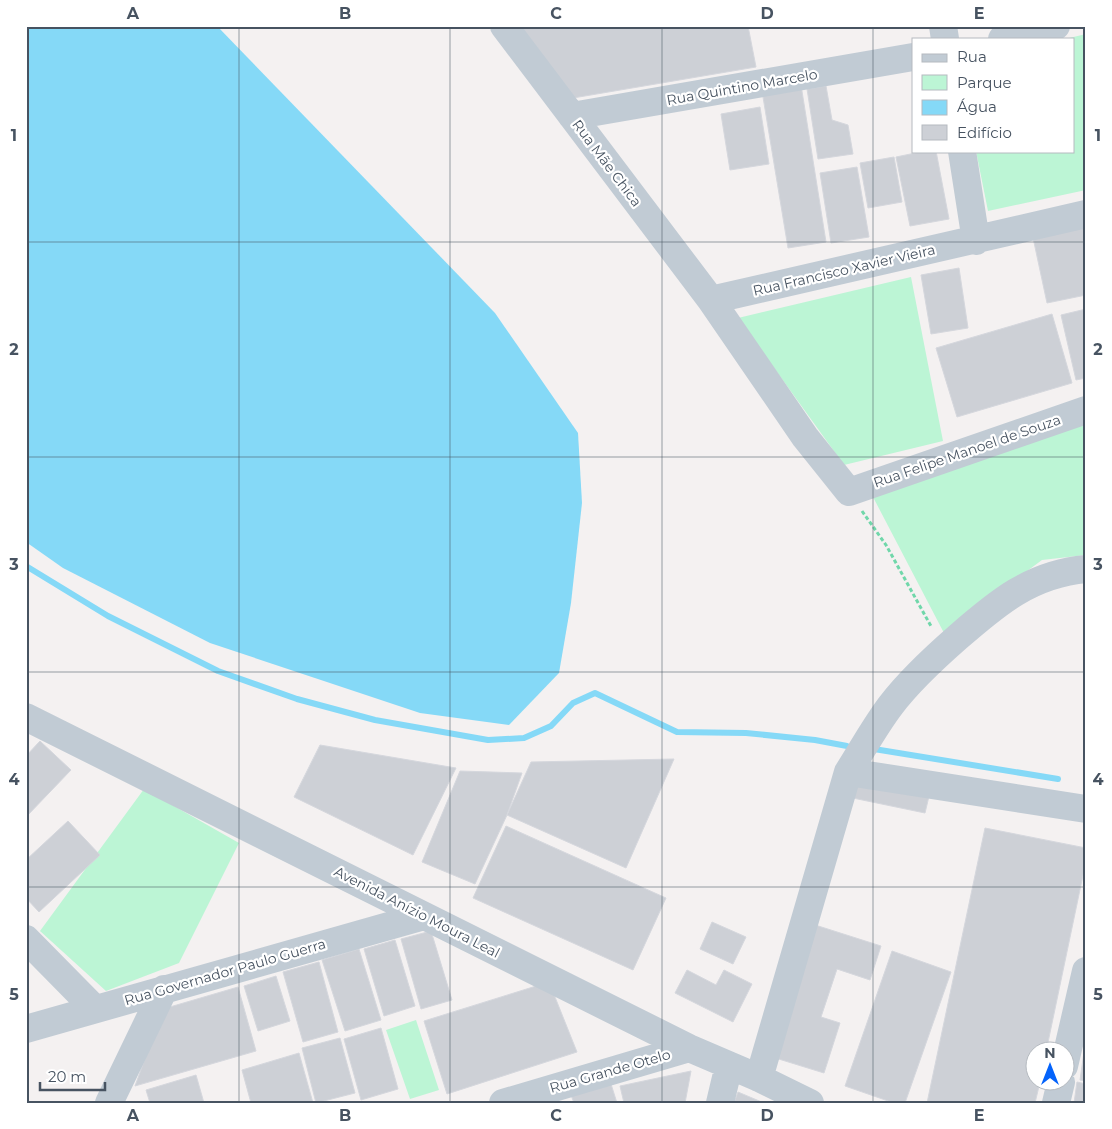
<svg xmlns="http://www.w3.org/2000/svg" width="1112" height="1129" viewBox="0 0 1112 1129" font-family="Montserrat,sans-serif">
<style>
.green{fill:#bcf5d5}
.water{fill:#85d9f7}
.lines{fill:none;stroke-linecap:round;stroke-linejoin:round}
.stream{stroke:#85d9f7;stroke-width:6}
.building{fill:#cdd0d6;stroke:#d5d7dd}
.path{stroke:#70d7aa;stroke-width:3;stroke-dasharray:4 2.5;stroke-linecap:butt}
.minor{stroke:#c1cbd4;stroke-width:28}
.grid{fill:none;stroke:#475361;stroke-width:1;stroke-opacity:0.55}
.labels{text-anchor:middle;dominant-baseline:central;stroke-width:4.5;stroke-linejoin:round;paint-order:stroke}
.street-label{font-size:14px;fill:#475361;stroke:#fff}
.neatline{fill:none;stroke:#475361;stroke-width:2}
.grid-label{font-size:16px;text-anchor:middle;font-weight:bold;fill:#475361}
</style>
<rect width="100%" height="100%" fill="#f4f1f1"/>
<path class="green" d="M1086 34V190L988 211 976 151H1073V39H1065Z
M911 277 943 441 844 465 738 318Z
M1086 422V555L1042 560 944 633 873 497Z
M144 789 239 843 179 963 106 991 40 931Z
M416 1020 439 1090 410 1099 386 1030Z"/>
<path class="water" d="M26 26H217L495 313 578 433 582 503 571 603 559 673 509 725 420 713 210 643 63 568 26 542Z"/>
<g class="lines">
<path class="stream" d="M26 566 108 616 218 671 297 699 375 720 488 740 524 738 551 726 573 703 595 693 677 732 746 733 815 740 847 746
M874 749 1058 779"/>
</g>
<path class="building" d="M518 26H748L756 67 573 98Z
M801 85 826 242 788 248 762 91Z
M826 86 832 120 848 125 853 154 818 159 807 89Z
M760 107 769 164 730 170 721 114Z
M925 151H936L949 219 910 226 896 157Z
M894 157 902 202 868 208 860 163Z
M857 167 869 237 831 243 820 173Z
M1086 221V295L1047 303 1032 233Z
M959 268 968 328 931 334 921 275Z
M1086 309V378L1076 380 1061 315Z
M1052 314 1072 383 957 417 936 348Z
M40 741 71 770 26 817V756Z
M320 745 456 768 413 855 294 797Z
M674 759 626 868 507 815 531 762Z
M460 771 522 773 507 815 475 884 422 862Z
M852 781 930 792 925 813 848 797Z
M68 821 100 855 39 912 26 898V860Z
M506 826 666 898 633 970 473 898Z
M985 828 1086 848V861L1046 1052H1034V1082H1040L1035 1103H927Z
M712 922 746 937 733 964 700 949Z
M812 924 881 946 870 980 837 969 821 1017 840 1023 824 1073 769 1056Z
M431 931 452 1000 421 1009 401 939Z
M395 940 415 1006 384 1016 364 949Z
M359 949 381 1020 345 1031 322 960Z
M892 951 951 972 905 1103H894L845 1086Z
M319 962 338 1032 303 1042 283 972Z
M687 970 716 985 724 970 752 984 733 1022 675 993Z
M276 976 290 1021 258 1031 244 986Z
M549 982 577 1052 447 1094 424 1021Z
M238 987 256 1051 135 1086 163 1009Z
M381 1028 398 1089 361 1100 344 1039Z
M340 1038 355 1093 316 1103 302 1048Z
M1085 1045H1086V1081L1080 1080Z
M299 1053 313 1103H251L242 1070Z
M691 1071 685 1103H624L620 1086Z
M196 1075 204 1103H150L146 1090Z
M1077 1082 1086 1084V1103H1074Z
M611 1084 617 1103H574L571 1095Z
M738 1092 764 1103H734Z"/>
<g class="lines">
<path class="path" d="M862 511 886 545 932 628"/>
<path class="minor" d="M504 26 711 300 805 437 849 492 1086 410
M943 26 945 39
M1002 39 1056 26
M572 116 913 57
M962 151 976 241
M711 300 1086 214
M26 717 689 1048 759 1078 810 1103
M848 772 1086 809
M26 939 95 1009
M26 1029 424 916
M1064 1066 1086 971
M759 1078 848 772C862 750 875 726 891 705 910 680 934 658 958 637 997 603 1031 574 1086 569
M109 1103 164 989
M503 1103 689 1048
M720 1103 729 1065
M1056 1103 1061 1082"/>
</g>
<path class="grid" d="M239 26V1103M450 26V1103M662 26V1103M873 26V1103M26 242H1086M26 457H1086M26 672H1086M26 887H1086"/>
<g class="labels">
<g class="street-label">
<text transform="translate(742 87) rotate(-10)">Rua Quintino Marcelo</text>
<text transform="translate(607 163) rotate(53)">Rua Mãe Chica</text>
<text transform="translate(844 270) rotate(-13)">Rua Francisco Xavier Vieira</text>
<text transform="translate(967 451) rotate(-19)">Rua Felipe Manoel de Souza</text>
<text transform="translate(417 912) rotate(27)">Avenida Anízio Moura Leal</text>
<text transform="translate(225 972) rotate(-16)">Rua Governador Paulo Guerra</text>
<text transform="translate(610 1071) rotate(-16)">Rua Grande Otelo</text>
</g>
</g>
<rect width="1112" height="1129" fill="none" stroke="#ffffff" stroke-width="55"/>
<rect x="912" y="38" width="162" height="115" fill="#ffffff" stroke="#b5bac0"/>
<rect x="922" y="54" width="25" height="8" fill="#c1cbd4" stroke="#b5bac0"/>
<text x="957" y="62" font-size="15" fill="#475361">Rua</text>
<rect x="922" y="75" width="25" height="15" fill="#bcf5d5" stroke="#b5bac0"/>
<text x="957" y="88" font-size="15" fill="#475361">Parque</text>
<rect x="922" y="100" width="25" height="15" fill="#85d9f7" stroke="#b5bac0"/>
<text x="957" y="112" font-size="15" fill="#475361">Água</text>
<rect x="922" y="125" width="25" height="15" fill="#cdd0d6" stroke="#b5bac0"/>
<text x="957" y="138" font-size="15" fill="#475361">Edifício</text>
<g transform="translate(1050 1066)"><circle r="24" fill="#ffffff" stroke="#b5bac0"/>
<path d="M0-4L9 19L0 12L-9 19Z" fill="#0463fb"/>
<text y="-8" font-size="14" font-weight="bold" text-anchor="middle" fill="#475361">N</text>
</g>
<path d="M40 1082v8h65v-8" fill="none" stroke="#475361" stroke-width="2.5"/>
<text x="48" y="1082" font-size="15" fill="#475361" stroke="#ffffff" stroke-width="4" paint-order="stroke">20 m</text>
<rect x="28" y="28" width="1056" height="1074" class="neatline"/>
<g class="grid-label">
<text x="133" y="19">A</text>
<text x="345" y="19">B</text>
<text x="556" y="19">C</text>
<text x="767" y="19">D</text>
<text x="979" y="19">E</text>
<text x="14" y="141">1</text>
<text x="1098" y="141">1</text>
<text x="14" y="355">2</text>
<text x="1098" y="355">2</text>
<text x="14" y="570">3</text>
<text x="1098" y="570">3</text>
<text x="14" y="785">4</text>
<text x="1098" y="785">4</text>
<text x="14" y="1000">5</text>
<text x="1098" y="1000">5</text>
<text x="133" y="1121">A</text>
<text x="345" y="1121">B</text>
<text x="556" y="1121">C</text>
<text x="767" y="1121">D</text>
<text x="979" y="1121">E</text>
</g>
</svg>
